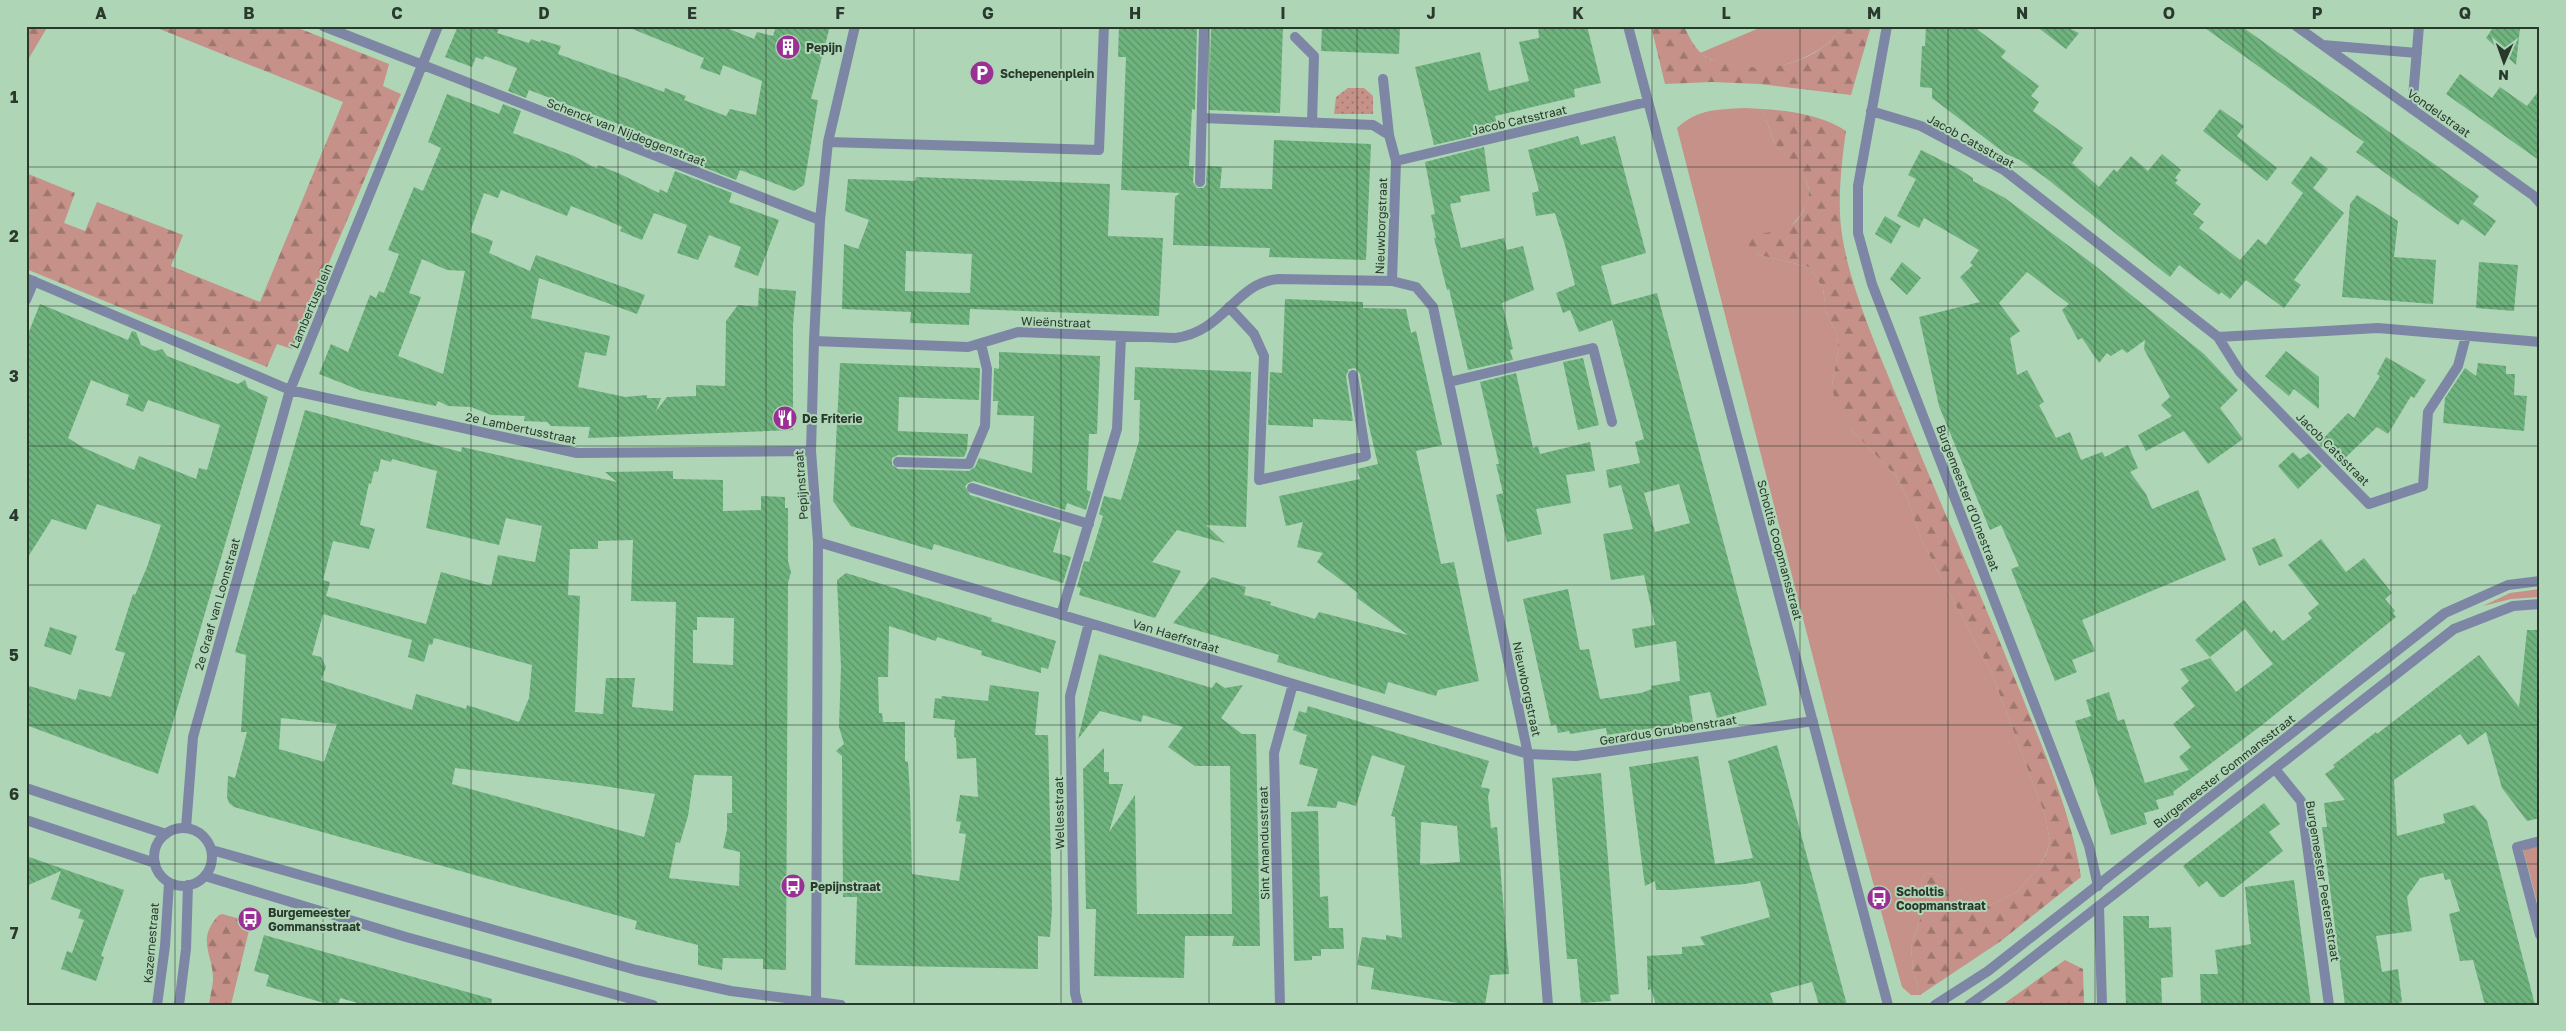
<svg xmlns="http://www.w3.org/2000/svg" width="2566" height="1031" viewBox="0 0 2566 1031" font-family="'Golos Text',sans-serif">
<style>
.grass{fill:#c59188}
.forest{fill:url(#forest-firs)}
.park{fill:url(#park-dots)}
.building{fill:url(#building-back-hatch);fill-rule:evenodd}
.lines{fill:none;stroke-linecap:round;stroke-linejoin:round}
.minor{stroke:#7d87a5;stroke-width:10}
.tertiary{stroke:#7d87a5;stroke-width:10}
.grid{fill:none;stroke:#29392c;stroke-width:1;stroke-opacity:0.55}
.labels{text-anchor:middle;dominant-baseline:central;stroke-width:4;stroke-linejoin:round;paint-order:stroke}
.poi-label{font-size:12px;font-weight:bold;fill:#29392c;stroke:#aed5b6;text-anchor:start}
.street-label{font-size:12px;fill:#29392c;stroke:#aed5b6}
.neatline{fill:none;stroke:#29392c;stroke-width:2}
.grid-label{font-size:16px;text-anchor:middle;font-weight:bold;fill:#29392c}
</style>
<defs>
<pattern id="forest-firs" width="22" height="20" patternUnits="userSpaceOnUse" patternTransform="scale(1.25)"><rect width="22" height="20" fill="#c59188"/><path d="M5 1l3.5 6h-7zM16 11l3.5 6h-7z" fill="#a0776f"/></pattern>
<pattern id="park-dots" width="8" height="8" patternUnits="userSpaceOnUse" patternTransform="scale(1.25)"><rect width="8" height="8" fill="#c59188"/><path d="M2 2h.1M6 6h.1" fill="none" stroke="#a0776f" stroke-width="1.8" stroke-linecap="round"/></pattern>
<pattern id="building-back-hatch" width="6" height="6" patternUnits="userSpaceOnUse" patternTransform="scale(1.25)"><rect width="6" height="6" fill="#6fb37e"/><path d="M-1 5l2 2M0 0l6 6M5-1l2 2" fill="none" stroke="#5b9367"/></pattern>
</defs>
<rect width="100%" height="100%" fill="#aed5b6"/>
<path class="grass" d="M1764 26H1844C1813 68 1744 83 1700 53Z
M1745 108 1762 109C1767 120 1770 135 1776 145 1784 158 1800 165 1806 180 1820 212 1776 238 1756 254L1809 267 1823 288 1826 311 1837 335 1838 351 1832 385 1850 428 1896 476 1906 496 1922 541 1992 674 2045 815 2050 841 2046 854 2038 868 2017 892 1984 908C1961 896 1955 874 1926 873L1922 879 1920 919 1911 946 1913 971 1920 995H1911L1902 987 1843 774 1677 128C1699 108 1717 110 1745 108Z
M2540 589V597L2511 599 2483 606 2510 593Z
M2540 845V913L2523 849Z"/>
<path class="forest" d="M26 26H48L26 63Z
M152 26H293L389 64 383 86 401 94 292 349 277 344 267 367 26 269V173L75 193 64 223 85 231 97 202 183 235 171 266 260 302 343 102Z
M1651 26H1684C1688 35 1693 45 1700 52 1707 60 1718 62 1728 64 1772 74 1816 63 1844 26H1871L1851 95 1760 84 1712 82 1665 84Z
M1762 109C1788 110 1825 116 1846 131 1842 158 1839 187 1840 214 1842 272 1879 352 1901 407 1940 504 1983 599 2022 696 2045 754 2072 815 2081 877L2001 941 1920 995 1913 971 1911 946 1920 919 1922 879 1926 873C1956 874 1961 896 1984 908L2017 892 2038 868 2046 855 2050 841 2045 815 1992 674 1922 541 1906 496 1896 476 1850 428 1836 408 1832 385 1838 351 1837 335 1826 311 1823 288 1809 267 1756 254 1749 246V239C1761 232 1784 231 1793 224 1800 219 1804 210 1807 202 1816 174 1788 164 1776 145 1770 134 1767 120 1762 109Z
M222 914 251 922 231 1005H209C210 997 212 989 213 981 214 955 195 940 219 915Z
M2065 960 2083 969 2084 1005H2002Z"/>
<path class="park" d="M1348 88H1364L1373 96V114H1334L1336 97Z"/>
<path class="building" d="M458 26H500L497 33 529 43 531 39 540 42 541 40 561 46 558 54 664 92 665 88 686 96 684 100 726 116 730 109 756 115 762 81 723 65 720 75 700 68 704 58 625 26H722L754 39 757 32 773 36 776 26H830L811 99 818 100 804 185 794 191 740 170 736 180 680 158 684 149 529 90 526 98 508 91 517 68 485 56 483 60 476 57 472 67 445 57Z
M1119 26 1197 27 1195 110 1192 109 1189 166H1194L1193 182 1197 188H1203L1206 185 1207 166 1222 167 1220 188 1272 189 1274 140 1371 144 1366 260 1269 257 1270 248 1173 245 1175 197 1180 193 1121 190 1126 57H1118Z
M1216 26H1283L1280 113 1209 110 1211 28H1216Z
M1322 26H1400L1399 54 1321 51Z
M1538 26H1587L1601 83 1574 89 1575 97 1495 116 1498 128 1481 132 1482 134 1434 145 1415 67 1480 52 1489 91 1529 81 1519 42 1539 38Z
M1926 26H1978V30L2006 51 2001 57 2039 86 2031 96 2039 102 2033 111 2083 148 2072 163 2099 187 2114 169 2117 172 2131 156 2148 171 2162 154 2181 170 2175 178 2178 180 2175 183 2201 204 2193 214 2204 222 2199 228 2240 260 2258 239 2266 245 2303 193 2291 183 2311 156 2328 169 2313 188 2344 213 2294 280 2301 285 2284 308 2246 280 2230 299 2221 292 2219 295 2179 265 2170 277 2046 178 2020 160 2006 154 1932 98V88L1920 87 1922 46H1925Z
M2036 26H2064L2079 33 2066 49Z
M2202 26H2241L2479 196 2473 204 2496 221 2485 236 2462 219 2458 225 2356 152 2364 142Z
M2494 26 2520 28 2516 65 2486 38Z
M2460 74 2492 98 2500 87 2527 106 2540 89V161L2446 94Z
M447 94 499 114 503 104 521 111 513 133 574 156 597 169 598 165 618 173 659 193 660 189 667 193 675 171 732 193 729 202 779 220 758 276 734 267 741 247 709 235 698 260 677 253 687 225 654 213 642 240 620 231 622 227 602 218 571 206 567 216 501 190 498 198 484 193 470 232 493 241 489 253 530 271 536 255 645 295 637 314 539 278 531 318 610 336 606 356 585 352 578 387 625 397 647 395V398H661L656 411 667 397 696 396V385L725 386 726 321 738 305 758 307 759 288 796 291 793 325V430L588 438 590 427 551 426 547 422 524 421 525 416 491 415 471 407 448 406 438 401 436 406 362 391 319 374 331 344 348 352 370 295 376 298 379 291 384 293 399 254 388 250 414 187 423 191 441 148 428 142ZM422 259 447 270 465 271 443 374 398 356 421 297 409 293Z
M2220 109 2244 126 2237 136 2277 168 2267 181 2203 131Z
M1578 136 1581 145 1615 136 1646 253 1601 266 1612 305 1657 293 1767 705 1717 718 1710 692 1689 696 1693 722 1607 735 1606 728 1570 734 1569 731 1558 733 1556 724 1551 726 1523 599 1568 589 1580 650 1589 649 1600 699 1641 693 1652 689 1651 686 1680 681 1676 641 1635 648 1632 629 1655 625 1644 575 1611 580 1603 534 1633 529 1621 485 1609 488 1606 470 1640 463 1635 442 1644 439 1614 326 1612 320 1579 332 1570 310 1563 313 1556 293 1575 285 1565 245 1555 213 1536 216 1532 193 1539 191 1528 150ZM1679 484 1690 523 1655 532 1644 493Z
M1484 147 1490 191 1460 196 1461 202 1450 204 1461 248 1504 238 1507 250 1523 246 1534 290 1502 303 1513 349 1510 350 1513 360 1468 370 1449 289 1447 290 1434 238H1436L1431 215 1435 214 1425 162Z
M1921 150 1959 169 1973 178V181L2005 198 2093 264 2204 354 2238 390 2220 408 2243 439 2208 464 2184 431 2146 451 2138 435 2172 416 2161 405 2170 397 2144 349 2145 340 2127 353 2122 349 2111 356 2107 353 2099 363 2082 338 2078 340 2062 310 2069 304 2027 272 1999 303 2020 331 2010 338 2017 375 2027 370 2044 402 2039 405 2056 438 2070 432 2081 460 2102 452 2105 457 2128 445 2138 468 2130 472 2146 494 2152 509 2198 490 2226 560 2082 620 2095 651 2072 660 2077 672 2055 681 2011 569 2019 566 2001 525 1990 530 1939 406 1919 317 1980 302 1960 277 1973 265 1970 263 1979 250 1924 218 1919 228 1897 216 1916 179 1908 175Z
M916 177 1110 184 1108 236 1163 238 1159 316 970 309 969 325 910 323 911 312 842 309 844 244 858 249 869 220 845 211 848 179 915 181ZM906 251 972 254 970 293 905 291Z
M2357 195 2398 221 2394 257 2436 260 2433 304 2342 297 2350 204Z
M1885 216 1901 226 1891 244 1875 234Z
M1902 262 1921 278 1907 295 1890 279Z
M2479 262 2518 265 2514 311 2476 308Z
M1285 299 1363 302V308L1406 309 1411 333 1416 331 1442 445 1416 451 1441 564 1454 562 1479 681 1438 690 1436 696 1388 682 1385 694 1277 662 1279 655 1173 623 1212 577 1246 587 1244 595 1271 602 1270 605 1315 619 1319 612 1408 635 1357 598 1358 593 1317 562 1323 553 1297 547 1303 522 1286 526 1279 496 1360 479 1357 469 1378 464 1368 422 1360 374 1355 368 1349 369 1346 376 1353 421 1313 419V427L1268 425 1270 372 1282 373Z
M40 304 128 340 132 331 136 332 141 345 155 351 162 349 167 356 238 384 245 380 248 388 268 397 158 774 26 725V685L76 700 79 689 111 697 125 653 115 650 133 594 135 595 147 567 161 525 97 504 86 530 52 519 26 560V339ZM91 380 129 395 126 405 143 412 148 400 220 425 207 470 199 468 196 479 139 456 134 470 84 448 68 438Z
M2286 351 2319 377V409L2294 389 2289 396 2265 376Z
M999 352 1100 356 1097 434H1089L1087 490 1091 492 1086 510 1067 503 1065 510 974 481 968 483 965 486 970 495 1061 523 1053 552 1071 557 1063 583 934 544 932 550 851 526 833 501 840 363 980 368 979 400 899 397 898 431 968 434 967 450 964 457 898 455 892 458V465L898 469 969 471 975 467 979 458 1032 473 1034 416 997 415 998 401H993L994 368 999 369Z
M2386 357 2426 380 2414 398 2411 396 2388 434 2377 427 2343 460 2336 453 2332 456 2319 443 2348 413 2354 418 2380 376 2377 374Z
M1583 358 1599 425 1578 430 1563 362Z
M2478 363 2506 366V374H2515L2514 395 2527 396 2524 431 2443 423 2445 398 2465 368 2476 376Z
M1135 367 1251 372 1246 527 1206 525 1225 543 1177 530 1152 562 1181 571 1155 618 1079 595 1081 588 1077 587 1084 561 1089 562 1103 516 1099 514 1104 496 1121 500 1139 441 1140 400H1134Z
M1516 373 1533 448 1538 446 1540 454 1590 442 1595 471 1566 475 1571 503 1536 509 1542 534 1507 542 1496 495 1503 493 1496 464H1499L1480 382Z
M305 410 461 452 462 447 617 482 605 472 673 471V479L723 480V511L761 510V496L785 497V508H788V561L791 572 788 583 786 970 763 969V959L723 958 722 970 698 965V945L635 929 637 921 234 807 229 803 227 797 228 776 235 778 247 732H241L246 655 235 652ZM381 459 391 462 392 459 437 471 426 528 499 545 506 518 542 526 535 562 498 555 491 586 441 572 426 624 326 596 330 582 323 580 333 541 369 549 375 529 360 525 369 483 371 484 374 471 378 472ZM633 540 631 601 676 602 673 711 632 707 635 678H606L603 714 575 712 580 596 568 595 570 549H598V541ZM323 614 412 640 408 657 424 662 429 644 432 645 434 638 532 665 529 698 519 722 467 705 466 709 416 694 412 710 321 680 326 667 321 657 312 655ZM697 617 734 618 733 665 693 663V630H697ZM281 718 337 724 324 762 279 749ZM455 768 597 785 655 794 644 837 452 784ZM694 775 732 776V813H727V830L723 848 740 852 739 886 669 878 676 842 680 843 688 816Z
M2293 452 2300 459 2309 453 2322 466 2298 489 2278 466Z
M2275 538 2283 556 2259 566 2252 548Z
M2321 539 2346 572 2364 558 2392 593 2385 599 2395 611 2393 613 2396 617 2262 725 2173 792 2174 795 2156 800 2159 809 2144 813 2147 824 2111 835 2075 721 2091 716 2086 700 2109 692 2118 721 2124 719 2145 783 2189 770 2179 757 2191 747 2173 724 2195 706 2181 688 2189 681 2180 669 2210 658 2236 692 2273 664 2245 629 2210 657 2195 640 2244 600 2271 633 2274 630 2283 641 2312 618 2308 613 2319 604 2288 565Z
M846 573 992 618 991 621 1056 641 1048 669 1041 667V673L981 655 982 651 937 637 936 641 889 626 888 677H878L879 713H882L883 722H905V761L908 762 910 795 912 874 959 881 966 834 959 833 961 822 956 821 960 795 978 797 976 758 957 759 956 738 954 737 955 720 933 718 935 698 941 699 942 696 988 701 990 685 1039 692 1035 735H1048L1052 910 1050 937 1038 936V969L855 965 857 897H843L842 756 836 751 844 744 839 727 841 667 837 580Z
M50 627 77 636 71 655 44 646Z
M2527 630H2540V818L2527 821 2502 788 2486 732 2468 745 2460 734 2394 780 2397 836 2445 823 2443 814 2474 805 2487 821 2535 1005H2485L2473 960 2460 961 2449 914 2460 911 2450 879 2445 880 2443 873 2420 878 2407 897 2412 931 2376 936 2382 972 2398 969 2402 1002 2390 1005H2345L2322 827H2327L2324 803 2345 800 2325 774 2335 767 2333 765 2376 732 2377 734 2479 655 2519 707Z
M1099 654 1212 688 1216 682 1225 688 1243 685 1221 718 1242 734H1256L1260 946H1232L1234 936H1185L1184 978 1094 976 1096 909H1086L1083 769 1104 748V772H1109V784H1123L1109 832 1135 795 1137 914H1232L1230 766H1195L1168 747 1183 727 1143 715 1141 722 1100 711 1078 739Z
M1308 706 1489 761 1481 787 1490 789 1488 797 1491 828 1497 827 1509 974 1490 975 1485 1005H1470L1371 989 1374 968 1357 965 1362 937 1386 940V935L1402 938 1395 817 1391 816 1405 766 1372 755 1356 806 1338 801 1336 808 1307 806 1318 769 1299 764 1307 735 1293 730 1299 711 1306 713ZM1421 822 1457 826 1460 862 1420 865Z
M1777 745 1847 1005H1819L1812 982 1770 993 1774 1005H1656L1651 989 1648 990 1647 956 1682 954V947L1705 945 1700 937 1770 917 1760 881 1745 884 1672 890H1656L1655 881 1645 886 1629 767 1698 756 1715 864 1753 858 1728 761Z
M1601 773 1619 994 1610 995 1611 1001 1581 1003 1577 959H1567L1552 778Z
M2264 803 2280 824 2269 832 2283 851 2224 897H2220L2207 881 2199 887 2183 866Z
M1318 811 1320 897 1328 896 1329 928H1343L1344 949H1321V956H1312V960L1294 961 1291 812Z
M26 856 124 890 101 956 104 957 96 981 61 969 67 951 72 953 84 920 78 918 81 910 51 899 61 871 26 886Z
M2294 880 2311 1005H2201L2200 974H2218L2215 950 2251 944 2245 887Z
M2123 916H2149V928L2171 927 2173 977 2161 978 2162 1005H2126Z
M264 935 492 999 491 1005H365L340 998 338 1005H331L266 986 269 975 254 971Z"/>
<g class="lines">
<path class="minor" d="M323 26 820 220
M1628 26 1888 1005
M1887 26 1858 186V233L1872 284 2089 846 2098 886
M2296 26 2534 196 2540 203
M1295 37 1314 56 1312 123
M2323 45 2417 53
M1383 79 1389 135
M2412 109 2419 26
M1871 111 1921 126 2004 170 2218 337 2378 328 2540 342
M1202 118 1373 125 1389 135 1396 161 1392 281 1416 287 1433 307 1528 754 1548 1005
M828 142 1099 150 1104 26
M1396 161 1647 102
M1200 182 1204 26
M26 278 290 390 577 453 811 451
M26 300 34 281
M1229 307 1254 334 1264 356 1259 480 1366 456 1353 375
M2218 337 2240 372 2369 504 2423 486 2428 412 2458 366 2466 336
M814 341 968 347 1018 332 1175 338C1225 332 1235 282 1279 279L1392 281
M1449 382 1593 348 1612 422
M898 462 969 464 985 426 987 369 981 344
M972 488 1089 524
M818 542 1528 754 1576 756 1813 721
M1061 615 1117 429 1121 337
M2275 769 2301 801 2329 1005
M186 828 193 737 290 390 438 26
M2540 841 2517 847 2540 935
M2099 906 2102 1005
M816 1003 818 542 811 451 814 341 820 220 828 142 855 26
M1078 1005 1075 993 1070 696 1089 623
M1280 1005 1274 753 1293 684"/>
<path class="tertiary" d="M26 788 166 834
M26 820 155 863
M154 857a29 29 0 1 1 58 0a29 29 0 1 1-58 0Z
M212 850 636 970 731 991 841 1005
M205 876 406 937 653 1005
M157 1005 165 946 169 883
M179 1005 186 949 188 885
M1935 1005 1988 971 2445 613 2508 585 2540 581
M1969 1005 2004 980 2454 629 2513 606 2540 604"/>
</g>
<path class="grid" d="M175 26V1005M323 26V1005M471 26V1005M618 26V1005M766 26V1005M914 26V1005M1061 26V1005M1209 26V1005M1357 26V1005M1505 26V1005M1652 26V1005M1800 26V1005M1948 26V1005M2095 26V1005M2243 26V1005M2391 26V1005M26 167H2540M26 306H2540M26 446H2540M26 585H2540M26 725H2540M26 864H2540"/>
<defs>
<symbol id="building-disc" viewBox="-11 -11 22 22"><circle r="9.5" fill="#993093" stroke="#aed5b6"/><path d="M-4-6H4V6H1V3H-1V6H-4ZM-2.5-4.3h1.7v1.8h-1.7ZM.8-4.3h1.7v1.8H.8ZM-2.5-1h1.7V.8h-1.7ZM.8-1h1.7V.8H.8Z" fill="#fff"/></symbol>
<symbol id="parking-disc" viewBox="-11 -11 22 22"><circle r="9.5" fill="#993093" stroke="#aed5b6"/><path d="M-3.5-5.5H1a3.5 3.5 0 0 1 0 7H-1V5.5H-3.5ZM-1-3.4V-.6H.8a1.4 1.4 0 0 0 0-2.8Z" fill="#fff"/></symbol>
<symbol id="restaurant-disc" viewBox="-11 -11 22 22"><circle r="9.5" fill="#993093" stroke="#aed5b6"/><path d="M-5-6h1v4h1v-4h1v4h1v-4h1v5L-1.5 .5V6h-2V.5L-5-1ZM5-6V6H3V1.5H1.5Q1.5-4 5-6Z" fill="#fff"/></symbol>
<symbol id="bus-disc" viewBox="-11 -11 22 22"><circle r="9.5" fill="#993093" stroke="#aed5b6"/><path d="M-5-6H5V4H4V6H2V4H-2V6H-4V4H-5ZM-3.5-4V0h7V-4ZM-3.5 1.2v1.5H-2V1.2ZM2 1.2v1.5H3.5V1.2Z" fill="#fff"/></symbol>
</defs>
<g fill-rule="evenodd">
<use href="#building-disc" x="774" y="33" width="28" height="28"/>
<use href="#parking-disc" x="968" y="59" width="28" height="28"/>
<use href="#restaurant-disc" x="771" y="404" width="28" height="28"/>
<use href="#bus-disc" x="779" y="872" width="28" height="28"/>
<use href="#bus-disc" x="1865" y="884" width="28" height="28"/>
<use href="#bus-disc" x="236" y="905" width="28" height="28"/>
</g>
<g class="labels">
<g class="poi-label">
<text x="806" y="47">Pepijn</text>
<text x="1000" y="73">Schepenenplein</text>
<text x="802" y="418">De Friterie</text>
<text x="810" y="886">Pepijnstraat</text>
<text x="1896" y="891">Scholtis<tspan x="1896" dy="14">Coopmanstraat</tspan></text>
<text x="268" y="912">Burgemeester<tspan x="268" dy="14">Gommansstraat</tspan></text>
</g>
<g class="street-label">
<text transform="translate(2439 113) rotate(35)">Vondelstraat</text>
<text transform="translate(1519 120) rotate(-13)">Jacob Catsstraat</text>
<text transform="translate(626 132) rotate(21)">Schenck van Nijdeggenstraat</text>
<text transform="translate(1971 141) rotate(29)">Jacob Catsstraat</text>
<text transform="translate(1381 226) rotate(-88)">Nieuwborgstraat</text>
<text transform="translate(311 306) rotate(-67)">Lambertusplein</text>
<text transform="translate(1056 322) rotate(2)">Wieënstraat</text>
<text transform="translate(521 428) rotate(12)">2e Lambertusstraat</text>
<text transform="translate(2333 449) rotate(45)">Jacob Catsstraat</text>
<text transform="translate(801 485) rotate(-94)">Pepijnstraat</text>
<text transform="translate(1968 498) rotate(69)">Burgemeester d'Olnestraat</text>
<text transform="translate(1780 550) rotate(75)">Scholtis Coopmansstraat</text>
<text transform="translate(217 604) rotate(-74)">2e Graaf van Loonstraat</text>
<text transform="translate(1176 636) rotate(17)">Van Haeffstraat</text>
<text transform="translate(1527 689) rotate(78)">Nieuwborgstraat</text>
<text transform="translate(1668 730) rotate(-9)">Gerardus Grubbenstraat</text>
<text transform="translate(2224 771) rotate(-38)">Burgemeester Gommansstraat</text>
<text transform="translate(1059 813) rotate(-91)">Wellesstraat</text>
<text transform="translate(1264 843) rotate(-91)">Sint Amandusstraat</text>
<text transform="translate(2323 881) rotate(81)">Burgemeester Peetersstraat</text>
<text transform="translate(151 943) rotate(-85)">Kazernestraat</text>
</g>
</g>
<rect width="2566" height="1031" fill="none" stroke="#aed5b6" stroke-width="55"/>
<g transform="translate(2504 62) rotate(182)" stroke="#aed5b6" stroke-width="4" paint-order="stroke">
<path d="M0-4L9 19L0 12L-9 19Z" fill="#29392c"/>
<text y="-8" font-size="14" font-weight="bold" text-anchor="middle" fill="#29392c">N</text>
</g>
<rect x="28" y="28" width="2510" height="976" class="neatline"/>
<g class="grid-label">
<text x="101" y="19">A</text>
<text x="249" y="19">B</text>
<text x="397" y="19">C</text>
<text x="544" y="19">D</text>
<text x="692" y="19">E</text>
<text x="840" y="19">F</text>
<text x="988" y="19">G</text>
<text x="1135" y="19">H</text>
<text x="1283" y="19">I</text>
<text x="1431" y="19">J</text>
<text x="1578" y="19">K</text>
<text x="1726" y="19">L</text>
<text x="1874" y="19">M</text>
<text x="2022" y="19">N</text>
<text x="2169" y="19">O</text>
<text x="2317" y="19">P</text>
<text x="2465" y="19">Q</text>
<text x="14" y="103">1</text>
<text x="14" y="242">2</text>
<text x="14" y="382">3</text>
<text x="14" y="521">4</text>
<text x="14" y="661">5</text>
<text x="14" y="800">6</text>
<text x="14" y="939">7</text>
</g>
</svg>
